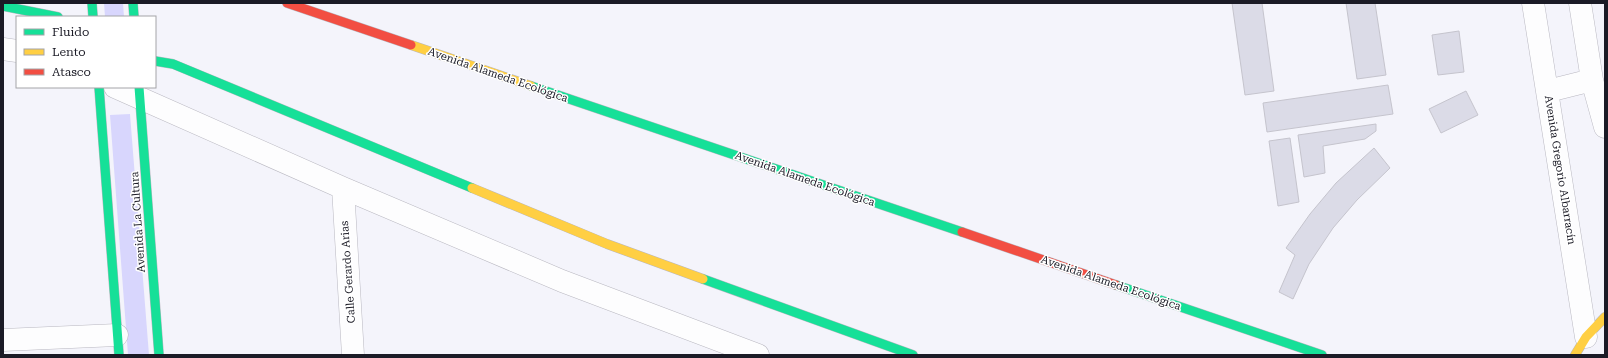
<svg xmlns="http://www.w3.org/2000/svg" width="1608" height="358" viewBox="0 0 1608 358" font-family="'Roboto Serif',serif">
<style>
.green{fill:#d8d6fd}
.building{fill:#dbdbe7;stroke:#c5c4cd}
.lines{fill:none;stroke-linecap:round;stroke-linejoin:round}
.street-casing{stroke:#b9b8c1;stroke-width:23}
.fast-casing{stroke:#b9b8c1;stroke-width:10}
.slow-casing{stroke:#b9b8c1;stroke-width:10}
.jam-casing{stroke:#b9b8c1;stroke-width:10}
.street{stroke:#fdfdfe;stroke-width:22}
.fast{stroke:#16e098;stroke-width:9}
.slow{stroke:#ffcf43;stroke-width:9}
.jam{stroke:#f24e42;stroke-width:9}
.labels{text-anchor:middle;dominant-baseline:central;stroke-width:3;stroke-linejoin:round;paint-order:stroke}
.street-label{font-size:11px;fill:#1b1b26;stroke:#fff}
</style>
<rect width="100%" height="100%" fill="#f4f4fb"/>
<path class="green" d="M104 3H123L124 17H105Z
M130 114 149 355H128L110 115Z"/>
<path class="building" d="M1232 3H1262L1274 91 1245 95Z
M1346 3H1375L1386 75 1357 79Z
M1459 31 1464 72 1438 75 1432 35Z
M1388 85 1393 114 1267 132 1263 103Z
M1466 91 1478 115 1441 133 1429 109Z
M1376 124V131L1365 139 1323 146 1325 173 1304 177 1298 135Z
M1290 138 1299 202 1278 206 1269 141Z
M1374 148 1390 168 1357 200 1333 228 1309 264 1293 299 1279 292 1295 255 1286 248 1310 214 1336 183Z"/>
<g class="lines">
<defs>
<path id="street" d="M1533 3 1586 337
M1580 3 1592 80 1605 127
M3 49 17 51
M115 87 343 188 562 281 758 355
M1548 91 1592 80
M343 188 353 355
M3 340 117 335"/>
<path id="fast" d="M92 3 93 17
M133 3 134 17
M3 6 58 17
M155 61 173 64 472 188
M531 86 962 232
M99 87 119 355
M139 87 159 355
M703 279 913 355
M1116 285 1322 355"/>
<path id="slow" d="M411 45 531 86
M472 188 607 244 703 279
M1575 355 1586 337 1605 317"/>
<path id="jam" d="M287 3 411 45
M962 232 1116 285"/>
</defs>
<use href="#street" class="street-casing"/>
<use href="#fast" class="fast-casing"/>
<use href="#slow" class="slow-casing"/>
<use href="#jam" class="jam-casing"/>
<use href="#street" class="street"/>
<use href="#fast" class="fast"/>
<use href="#slow" class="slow"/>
<use href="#jam" class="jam"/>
</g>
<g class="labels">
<g class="street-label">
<text transform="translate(498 75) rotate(19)">Avenida Alameda Ecológica</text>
<text transform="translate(1560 170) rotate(81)">Avenida Gregorio Albarracín</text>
<text transform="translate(805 179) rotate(19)">Avenida Alameda Ecológica</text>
<text transform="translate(138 222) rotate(-94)">Avenida La Cultura</text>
<text transform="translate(348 272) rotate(-94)">Calle Gerardo Arias</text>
<text transform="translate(1111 283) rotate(19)">Avenida Alameda Ecológica</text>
</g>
</g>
<rect width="1608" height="358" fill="none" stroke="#1b1b26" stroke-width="8"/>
<rect x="16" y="16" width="140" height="72" fill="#ffffff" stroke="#a4a4a8"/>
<rect x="24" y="29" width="20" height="6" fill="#16e098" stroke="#a4a4a8"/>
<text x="52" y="36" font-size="12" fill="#1b1b26">Fluido</text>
<rect x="24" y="49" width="20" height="6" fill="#ffcf43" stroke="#a4a4a8"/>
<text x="52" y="56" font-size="12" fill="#1b1b26">Lento</text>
<rect x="24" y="69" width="20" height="6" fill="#f24e42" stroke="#a4a4a8"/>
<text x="52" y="76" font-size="12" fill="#1b1b26">Atasco</text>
</svg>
